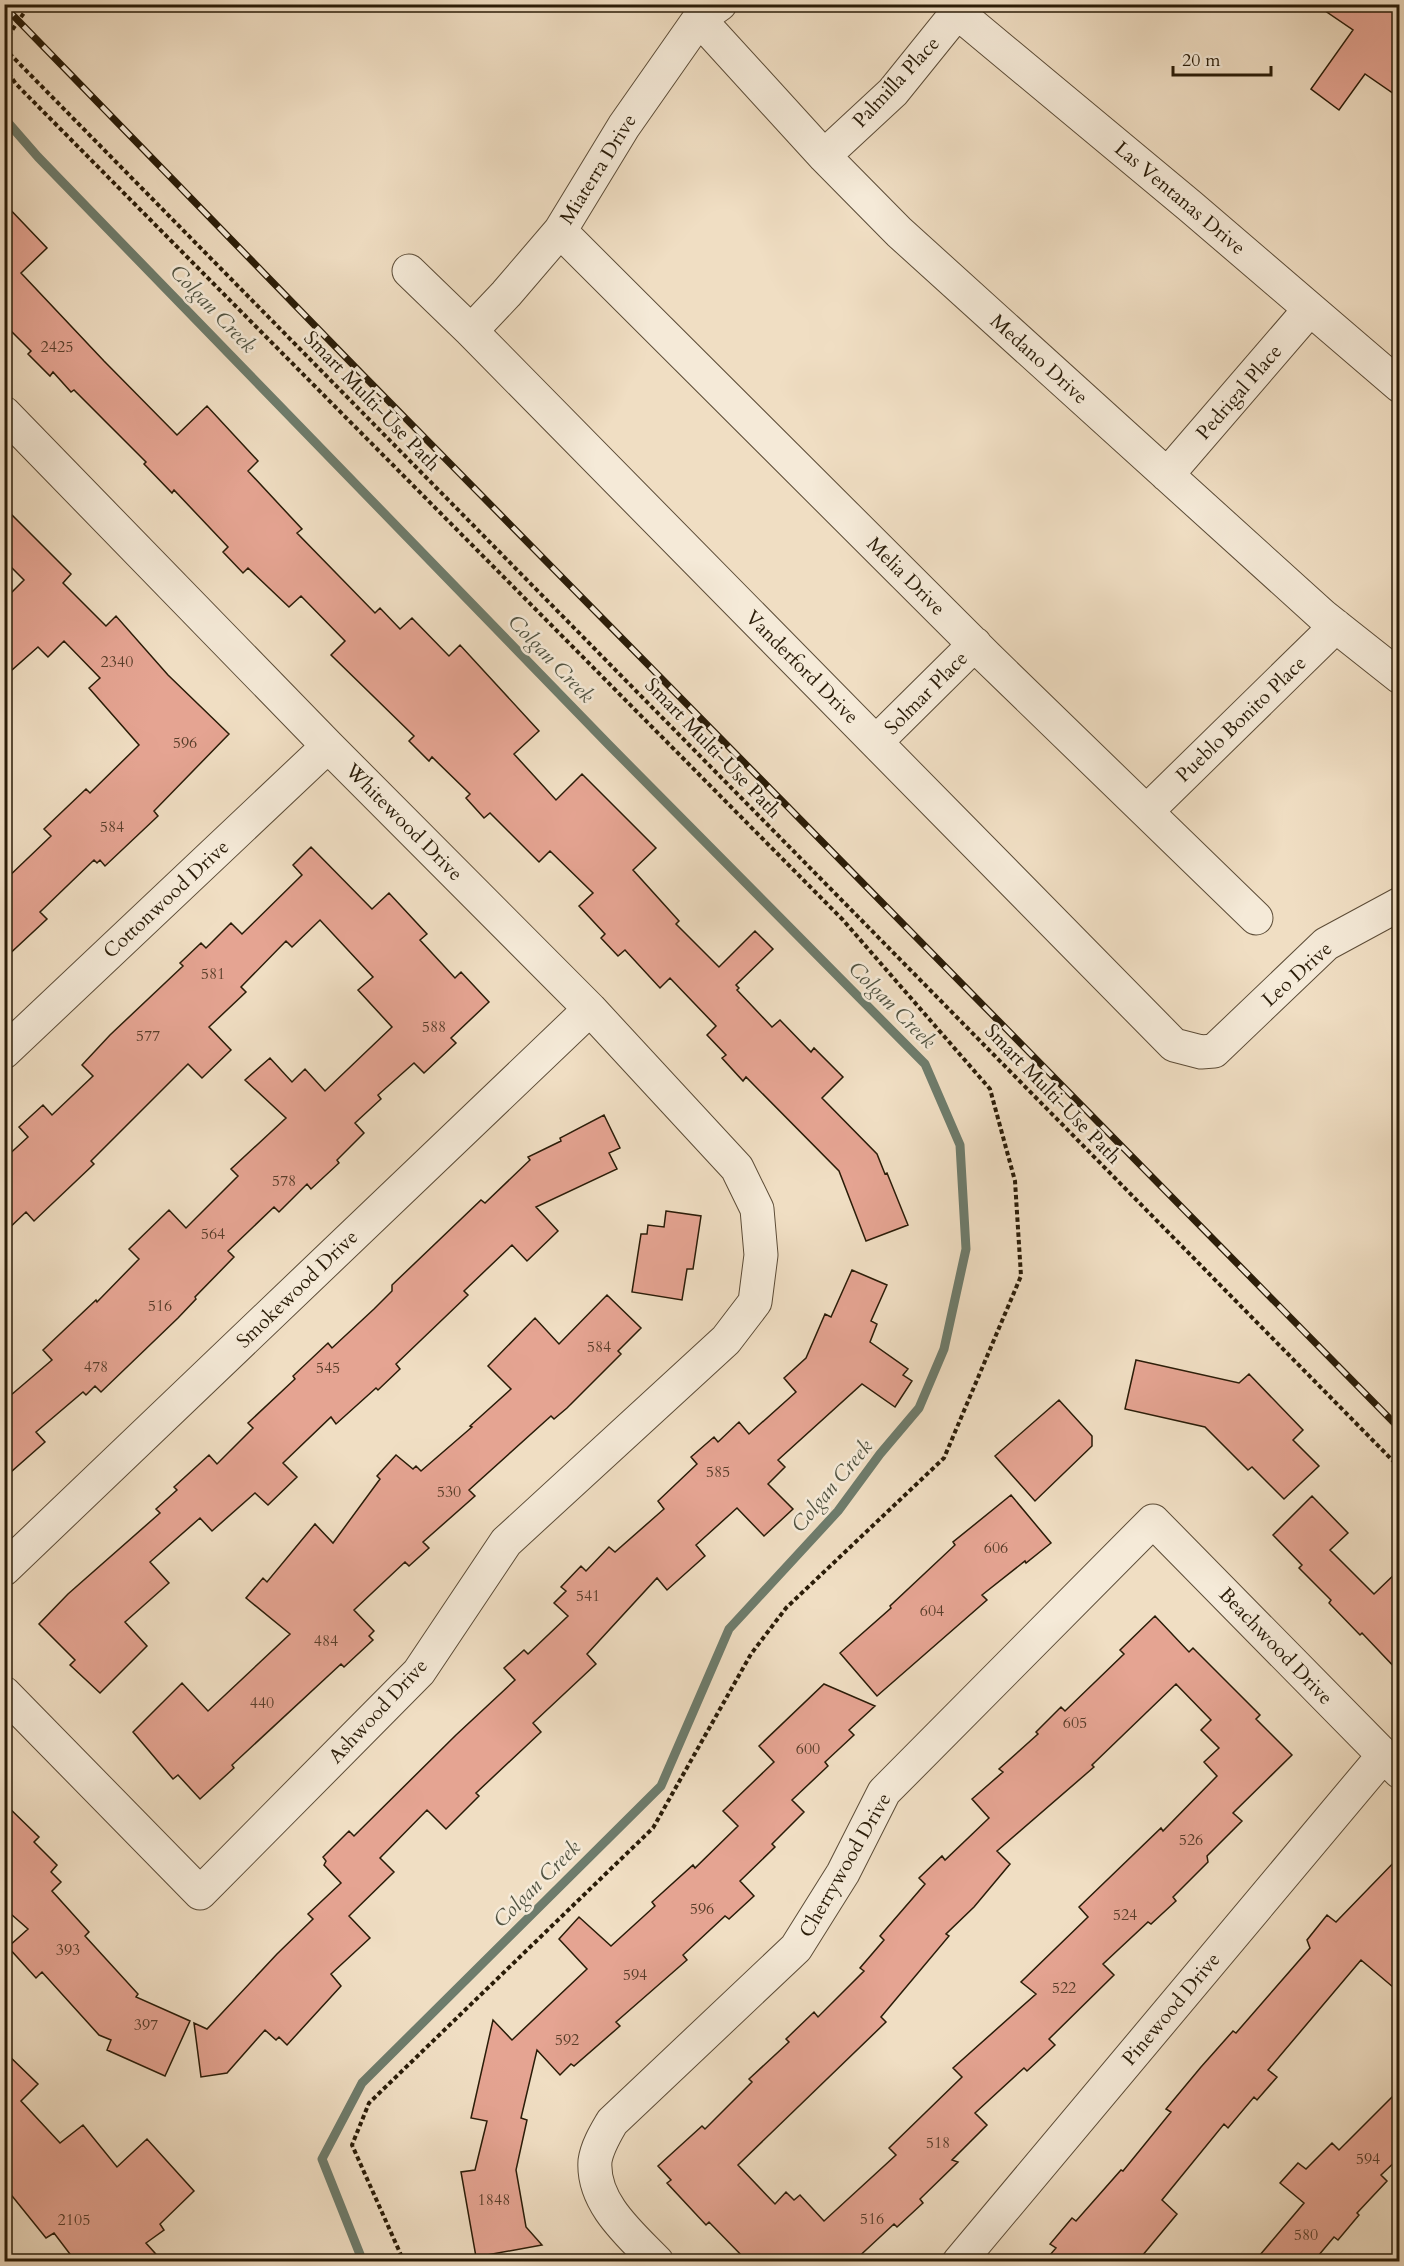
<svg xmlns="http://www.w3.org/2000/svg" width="1404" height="2266" viewBox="0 0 1404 2266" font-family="Cardo,serif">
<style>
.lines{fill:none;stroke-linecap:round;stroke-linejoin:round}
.stream{stroke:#6e7c6c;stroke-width:9}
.building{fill:#e5a492;stroke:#2a1c08;stroke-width:1.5;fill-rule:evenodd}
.street-casing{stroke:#5c4c37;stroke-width:35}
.path{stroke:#2a1c08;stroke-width:4;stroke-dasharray:4.5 3;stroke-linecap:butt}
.street{stroke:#f5ead8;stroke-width:33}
.rail-casing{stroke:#2a1c08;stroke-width:7}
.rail{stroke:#f5ead8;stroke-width:4.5;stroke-dasharray:14;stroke-linecap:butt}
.labels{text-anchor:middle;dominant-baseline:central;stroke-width:5;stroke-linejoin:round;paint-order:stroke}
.number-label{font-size:16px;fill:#593e2a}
.street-label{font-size:20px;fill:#2a1c08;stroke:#f5ead8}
.water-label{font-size:21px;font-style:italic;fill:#525442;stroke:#f5ead8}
</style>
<rect width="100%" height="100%" fill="#f0dec3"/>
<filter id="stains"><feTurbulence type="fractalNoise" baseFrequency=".00333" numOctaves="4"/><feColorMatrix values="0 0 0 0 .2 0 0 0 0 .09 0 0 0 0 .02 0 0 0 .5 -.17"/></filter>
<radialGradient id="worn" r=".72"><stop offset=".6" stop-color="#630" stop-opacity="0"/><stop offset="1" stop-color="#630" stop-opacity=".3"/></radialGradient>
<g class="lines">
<path class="stream" d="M4 118 38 157 609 745 925 1064 960 1145 966 1249 944 1349 919 1408 880 1454 838 1511 729 1629 661 1786 362 2083 322 2159 361 2257 366 2262"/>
</g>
<path class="building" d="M1315 4H1400V98L1365 74 1339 110 1311 89 1353 30Z
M4 203 47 248 21 273 104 361 177 435 207 406 258 461 248 471 302 529 297 533 375 613 380 608 400 629 412 618 449 656 460 645 539 731 514 754 556 800 582 774 656 848 633 870 679 921 676 924 719 967 755 931 773 949 736 985 739 988 737 990 772 1027 780 1020 811 1052 814 1048 843 1077 822 1098 877 1154 885 1174 887 1173 908 1225 866 1241 839 1171 746 1077 743 1081 722 1058 726 1055 707 1035 716 1026 670 978 660 988 625 950 618 956 601 938 605 934 579 906 593 893 550 851 539 862 490 813 484 818 466 798 470 794 432 757 429 761 409 741 414 736 331 655 345 641 301 596 289 607 248 568 243 573 223 552 228 547 174 490 172 493 144 464 146 462 74 390 71 392 53 372 50 376 28 354 31 351 4 324Z
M4 507 71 574 63 583 106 626 116 616 168 675 229 734 154 811 158 816 105 866 100 860 97 863 94 860 40 912 47 919 4 959V881L51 836 44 829 86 789 90 793 139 745 89 688 100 678 64 641 48 657 38 647 4 677V600L24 580 4 560Z
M311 847 372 909 389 893 427 934 420 940 455 978 461 972 489 1002 451 1038 456 1043 424 1073 414 1063 378 1095 381 1099 355 1123 364 1133 337 1160 339 1163 311 1189 307 1184 279 1212 274 1207 228 1251 234 1257 195 1297 196 1299 178 1318 101 1392 95 1386 86 1395 83 1392 36 1432 45 1442 4 1478V1401L52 1360 43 1350 96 1300 97 1302 139 1259 129 1249 169 1210 186 1228 238 1176 231 1169 286 1118 245 1080 270 1058 292 1082 305 1069 325 1091 392 1027 358 990 373 977 320 920 292 947 286 941 241 987 246 992 209 1027 231 1050 202 1078 188 1064 91 1161 94 1164 34 1221 26 1212 4 1233V1159L28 1137 19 1127 43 1105 52 1115 93 1076 82 1065 110 1035 183 966 180 963 201 943 206 948 231 923 242 934 302 875 293 865Z
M604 1115 620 1148 609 1153 617 1169 536 1207 558 1231 527 1261 512 1245 464 1291 468 1295 396 1364 400 1369 378 1390 376 1388 336 1424 331 1417 283 1463 297 1477 268 1505 255 1493 212 1531 200 1518 150 1562 169 1583 125 1622 147 1646 100 1693 70 1665 75 1660 39 1624 68 1594 160 1513 156 1509 177 1490 174 1487 209 1455 217 1464 253 1428 248 1423 295 1379 293 1376 328 1343 332 1348 374 1309 392 1291V1285L481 1200 485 1203 530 1160 528 1157 561 1141 560 1138Z
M666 1211 701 1216 693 1269H687L682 1300 632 1292 641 1234H647L648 1225 664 1227Z
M852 1270 887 1285 871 1321 877 1324 870 1342 908 1369 903 1375 912 1381 895 1407 862 1384 778 1460 785 1467 768 1484 793 1509 764 1536 737 1508 696 1545 705 1556 667 1590 657 1578 587 1654 596 1664 533 1723 541 1732 476 1793 479 1796 446 1829 427 1810 380 1858 394 1872 349 1916 370 1938 331 1974 341 1986 287 2045 279 2037 276 2040 265 2030 227 2073 201 2077 194 2023 207 2029 277 1954 313 1919 308 1914 341 1883 324 1865 326 1861 323 1857 349 1831 354 1836 456 1735 515 1680 504 1668 524 1650 528 1654 568 1616 554 1603 566 1591 561 1587 581 1566 586 1571 609 1547 615 1552 664 1509 658 1501 697 1464 691 1457 714 1437 718 1442 739 1422 749 1434 796 1392 784 1378 806 1358 825 1314 831 1317Z
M607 1295 641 1328 618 1351 621 1354 567 1408 554 1419 551 1416 469 1490 475 1496 423 1542 429 1548 409 1566 405 1562 354 1610 374 1631 369 1636 373 1640 344 1667 341 1664 232 1765 234 1768 200 1799 178 1775 173 1779 133 1732 182 1683 208 1711 290 1634 246 1598 263 1578 267 1582 315 1524 333 1543 380 1479 377 1476 396 1455 413 1469 416 1466 421 1471 472 1427 470 1426 511 1389 488 1366 535 1318 559 1344Z
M1136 1360 1239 1383 1249 1374 1303 1430 1293 1440 1319 1466 1284 1499 1252 1467 1248 1470 1205 1427 1125 1409Z
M1059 1400 1092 1436V1446L1035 1501 995 1456Z
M1011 1495 1051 1543 1026 1563 1025 1561 982 1595 987 1600 877 1696 840 1653 891 1608 890 1606 955 1545 953 1542Z
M1312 1496 1348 1533 1330 1550 1374 1594 1400 1569V1673L1362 1633 1360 1635 1329 1603 1331 1600 1299 1568 1302 1565 1273 1535Z
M1155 1616 1189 1652 1193 1648 1260 1715 1256 1719 1292 1755 1233 1813 1242 1821 1207 1856 1208 1862 1173 1897 1176 1901 1151 1924 1148 1922 1103 1964 1114 1975 1049 2039 1055 2045 1027 2071 1024 2068 975 2113 987 2125 952 2160 958 2162 920 2199 923 2203 897 2227 894 2224 853 2262H748L709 2222 706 2225 667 2183 671 2180 658 2166 702 2126 705 2129 752 2082 749 2079 789 2042 786 2039 814 2012 818 2017 864 1971 860 1968 884 1940 880 1936 925 1884 919 1878 942 1856 945 1860 989 1818 972 1799 1003 1772 999 1769 1038 1734 1036 1732 1061 1707 1065 1711 1124 1654 1120 1650ZM1176 1684 1211 1720 1201 1730 1219 1748 1204 1762 1217 1776 1163 1831 1161 1828 1079 1907 1088 1917 1021 1982 1036 1994 953 2068 962 2077 889 2148 896 2155 824 2221 800 2195 794 2200 786 2192 775 2204 738 2165 886 2022 881 2017 949 1936 946 1934 974 1907 1010 1864 997 1851 1094 1767 1092 1765Z
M824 1684 875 1706 849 1730 854 1735 825 1762 828 1766 792 1800 804 1812 772 1844 775 1847 740 1881 754 1896 729 1919 725 1916 683 1955 687 1960 616 2022 620 2026 574 2066 571 2064 560 2075 537 2050 521 2118 527 2120 516 2170 526 2227 542 2245 476 2257 461 2172 475 2170 487 2121 471 2118 493 2020 512 2040 587 1969 559 1939 579 1917 611 1946 655 1906 652 1902 693 1865 695 1868 738 1826 723 1811 774 1762 759 1746Z
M4 1803 39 1837 34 1842 57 1865 51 1872 61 1882 52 1891 89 1932 85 1936 138 1994 136 1997 190 2021 165 2076 107 2050 111 2040 99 2035 42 1972 36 1978 8 1947 28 1929 4 1908Z
M1400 1856V1993L1361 1960 1268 2070 1277 2077 1257 2100 1254 2097 1228 2128 1224 2124 1162 2200 1177 2214 1137 2262H1044L1056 2248 1050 2244 1072 2218 1076 2221 1121 2170 1123 2171 1171 2112 1166 2109 1201 2067 1233 2031 1236 2033 1310 1948 1307 1940 1327 1915 1336 1922Z
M4 2051 38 2084 21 2101 60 2143 83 2125 117 2167 147 2139 194 2191 160 2224 164 2230 146 2243 163 2262H76L54 2233 46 2238 4 2186Z
M1400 2089V2157L1381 2175 1387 2181 1357 2213 1359 2215 1338 2240 1334 2237 1313 2262H1254L1304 2203 1280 2183 1298 2163 1306 2169 1332 2143 1339 2150Z"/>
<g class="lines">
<defs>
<path id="street" d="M958 13 1190 206 1400 386
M699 19 824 156 899 232 1323 616 1400 677
M824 156 893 92 964 4
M560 231 987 657 1256 918
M409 271 471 331 1174 1045 1201 1052 1214 1051 1326 944 1400 904
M471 331 506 294 560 231 624 126 699 19 720 4
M4 413 328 746 590 1009 737 1168 757 1209 761 1255 755 1302 726 1340 506 1542 419 1672 200 1893 4 1693
M1167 475 1310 309
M876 742 975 644
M1147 811 1336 626
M4 1052 328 746
M4 1569 590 1009
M657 2262C631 2235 592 2203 595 2161 597 2147 605 2134 612 2122L796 1948 843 1873 884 1792 1153 1521 1400 1772
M959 2262 1383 1756"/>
</defs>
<use href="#street" class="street-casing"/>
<path class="path" d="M4 42 30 4
M4 48 1400 1468
M4 67 16 84 843 920 990 1089 1015 1181 1021 1276 944 1458 786 1608 751 1654 653 1828 369 2103 352 2145 401 2255 407 2262"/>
<use href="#street" class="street"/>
<defs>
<path id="rail" d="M4 6 360 372 1400 1429"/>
</defs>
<use href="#rail" class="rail-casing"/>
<use href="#rail" class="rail"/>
</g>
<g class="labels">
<g class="number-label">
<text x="57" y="347">2425</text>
<text x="117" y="662">2340</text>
<text x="185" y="743">596</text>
<text x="112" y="827">584</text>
<text x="213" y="974">581</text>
<text x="434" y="1027">588</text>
<text x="148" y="1036">577</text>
<text x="284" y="1181">578</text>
<text x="213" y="1234">564</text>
<text x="160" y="1306">516</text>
<text x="599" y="1347">584</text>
<text x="96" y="1367">478</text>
<text x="328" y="1368">545</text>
<text x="718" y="1472">585</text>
<text x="449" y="1492">530</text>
<text x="996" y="1548">606</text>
<text x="588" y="1596">541</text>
<text x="932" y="1611">604</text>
<text x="326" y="1641">484</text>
<text x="262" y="1703">440</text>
<text x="1075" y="1723">605</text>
<text x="808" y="1749">600</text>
<text x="1191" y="1840">526</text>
<text x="702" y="1909">596</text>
<text x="1125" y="1915">524</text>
<text x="68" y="1950">393</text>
<text x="635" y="1975">594</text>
<text x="1064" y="1988">522</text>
<text x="146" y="2025">397</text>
<text x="567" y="2040">592</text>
<text x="938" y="2143">518</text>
<text x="1368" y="2159">594</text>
<text x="494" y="2200">1848</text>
<text x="872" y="2219">516</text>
<text x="74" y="2220">2105</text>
<text x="1306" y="2235">580</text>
</g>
<g class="street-label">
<text transform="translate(896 82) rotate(-47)">Palmilla Place</text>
<text transform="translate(598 169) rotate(-58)">Miaterra Drive</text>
<text transform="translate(1180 198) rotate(40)">Las Ventanas Drive</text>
<text transform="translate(1039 359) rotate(42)">Medano Drive</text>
<text transform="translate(1239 392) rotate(-49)">Pedrigal Place</text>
<text transform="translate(372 401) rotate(46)">Smart Multi-Use Path</text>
<text transform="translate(906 576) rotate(45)">Melia Drive</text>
<text transform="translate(802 667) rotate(45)">Vanderford Drive</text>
<text transform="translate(926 693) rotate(-45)">Solmar Place</text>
<text transform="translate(1241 719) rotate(-44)">Pueblo Bonito Place</text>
<text transform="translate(713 748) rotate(46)">Smart Multi-Use Path</text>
<text transform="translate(404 822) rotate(45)">Whitewood Drive</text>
<text transform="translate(166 899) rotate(-43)">Cottonwood Drive</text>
<text transform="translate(1297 974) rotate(-42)">Leo Drive</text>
<text transform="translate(1053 1094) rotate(46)">Smart Multi-Use Path</text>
<text transform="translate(297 1289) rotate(-44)">Smokewood Drive</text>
<text transform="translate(1276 1646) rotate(46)">Beachwood Drive</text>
<text transform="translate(378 1711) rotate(-47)">Ashwood Drive</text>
<text transform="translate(845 1865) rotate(-60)">Cherrywood Drive</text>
<text transform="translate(1171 2009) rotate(-50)">Pinewood Drive</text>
</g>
<g class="water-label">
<text transform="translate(213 309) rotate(46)">Colgan Creek</text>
<text transform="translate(551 659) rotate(46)">Colgan Creek</text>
<text transform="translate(892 1005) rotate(45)">Colgan Creek</text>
<text transform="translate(832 1486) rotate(-50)">Colgan Creek</text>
<text transform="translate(537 1884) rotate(-45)">Colgan Creek</text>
</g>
</g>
<rect width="1404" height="2266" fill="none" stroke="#f0dec3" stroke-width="24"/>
<rect x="6" y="6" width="1392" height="2254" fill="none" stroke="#2a1c08" stroke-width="3"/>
<rect x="12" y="12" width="1380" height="2242" fill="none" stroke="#2a1c08" stroke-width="1.5"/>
<path d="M1173 66v9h98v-9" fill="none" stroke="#2a1c08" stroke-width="3"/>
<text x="1182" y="66" font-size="18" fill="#2a1c08" stroke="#f5ead8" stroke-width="4.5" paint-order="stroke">20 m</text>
<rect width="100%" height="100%" filter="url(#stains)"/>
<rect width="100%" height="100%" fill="url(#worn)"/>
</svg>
